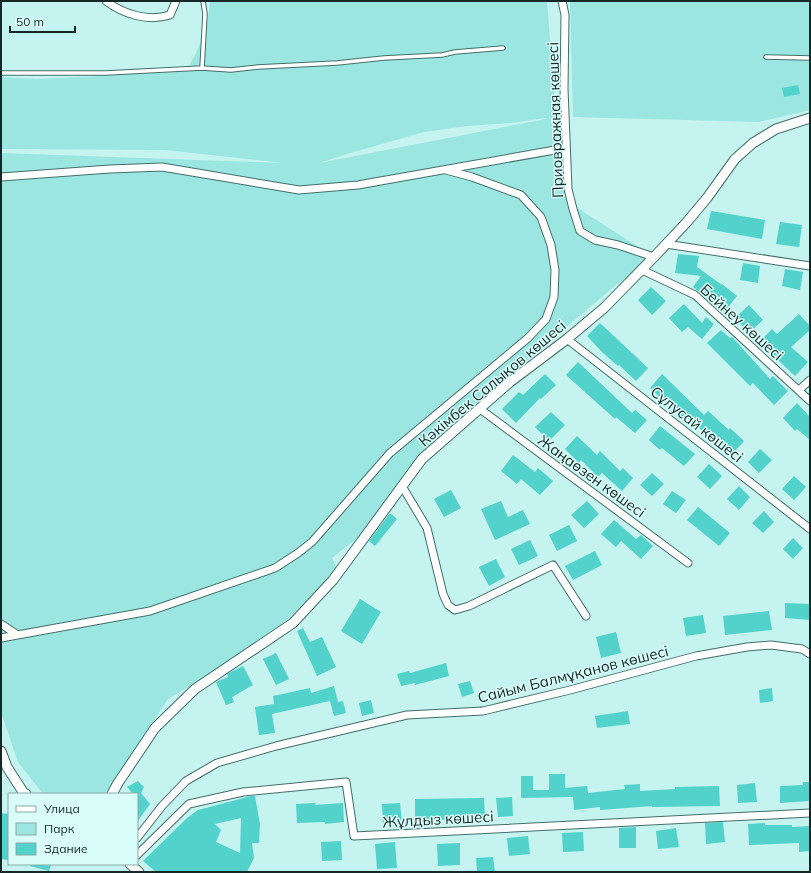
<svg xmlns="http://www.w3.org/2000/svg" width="811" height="873" viewBox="0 0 811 873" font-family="Mulish,sans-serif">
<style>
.green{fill:#9ce6e1;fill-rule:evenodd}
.building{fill:#52d2ca;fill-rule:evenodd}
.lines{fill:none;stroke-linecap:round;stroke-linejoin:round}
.service-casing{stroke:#436e6a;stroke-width:5.5}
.minor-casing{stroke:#436e6a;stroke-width:9}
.tertiary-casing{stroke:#436e6a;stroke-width:11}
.service{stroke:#fff;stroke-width:3.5}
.minor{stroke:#fff;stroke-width:7}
.tertiary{stroke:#fff;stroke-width:9}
.labels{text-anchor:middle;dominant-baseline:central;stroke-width:3;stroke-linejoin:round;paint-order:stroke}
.street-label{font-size:15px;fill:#152726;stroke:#d9fefa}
</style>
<rect width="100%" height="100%" fill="#c5f3ef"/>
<path class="green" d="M210 1H547L556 116 576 207 654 257 642 270 621 281 468 410 373 526 332 558 339 572 255 648 168 699 105 794H43L18 762 1 712V153L283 163 166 150 1 149V77L37 79 118 75 189 66C201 45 209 24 210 1ZM546 118V119L319 163 347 154 424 132 467 126 511 123Z
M570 1H810V110L759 122 573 117Z"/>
<path class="building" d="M798 85 800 94 784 97 782 88Z
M711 211 765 220 762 239 707 229Z
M780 222 802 225 799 247 776 244Z
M678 254 699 256 697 267 722 285V284L737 296 724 312 693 287 701 276 675 273Z
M743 263 760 266 758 283 740 280Z
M785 269 803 272 800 290 782 286Z
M651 287 666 301 652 315 638 300Z
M684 304 702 323 706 317 714 324 702 339 688 327 682 332 669 318Z
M749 305 763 320 749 333 735 318Z
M799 314 810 326V330L791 347 808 362 795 376 759 342 772 329 777 334Z
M600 323 648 368 636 381 619 365 618 366 602 352 587 336Z
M721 330 730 338 732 337 770 379 773 376 788 391 774 405 753 383 750 386 707 343Z
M578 362 632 413 635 410 647 420 635 433 616 417 615 419 566 375Z
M545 374 556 385 541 399 540 398 516 423 502 409 519 392 523 395Z
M662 374 704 415 708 411 729 430 730 428 744 441 733 453 710 433 708 436 687 417 684 419 650 388Z
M797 403 810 417V440L797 429 795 431 783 418Z
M551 412 565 425 549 441 535 427Z
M660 426 695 454 684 466 662 448 660 450 649 440Z
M577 436 597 455 600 451 620 471 623 468 633 478 622 491 602 473 598 477 581 460 579 463 565 449Z
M760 449 772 460 759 473 748 462Z
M513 455 535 472 538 468 553 481 540 495 521 479 517 484 501 471Z
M709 464 722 476 710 489 697 477Z
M652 473 664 484 652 496 640 485Z
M794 476 806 487 794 500 782 489Z
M739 486 750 497 739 510 727 499Z
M451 490 461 508 444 517 434 499Z
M672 491 686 500 676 513 663 504Z
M501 501 508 517 523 510 530 524 495 540 481 509Z
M587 501 599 514 584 528 571 515Z
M698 507 730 533 719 546 687 520Z
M764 511 774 522 763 533 752 523Z
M390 513 397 519 375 546 369 541Z
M614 520 636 539 641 535 653 546 641 559 621 541 616 547 601 534Z
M569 525 577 541 557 551 549 535Z
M793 538 803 548 793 559 783 549Z
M530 540 538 556 519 565 511 549Z
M595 551 602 565 573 580 565 566Z
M496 559 505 577 489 586 479 567Z
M360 599 381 612 362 644 341 631Z
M785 603 810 604V620L785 618Z
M769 611 772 630 725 635 723 616Z
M703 615 706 633 686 636 683 618Z
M303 628 310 642 322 637 336 667 317 676 297 631Z
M616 632 621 653 601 658 596 637Z
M276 653 289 679 276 685 263 659Z
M446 663 449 676 415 685V683L401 686 397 674 409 671 410 673Z
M243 666 253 685 232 697 234 702 226 705 216 682 228 677 227 674Z
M470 681 474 693 462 697 458 684Z
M334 686 338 702 343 701 346 713 334 716 330 701 272 714 275 733 259 735 255 707 274 704 273 696 310 688 311 693Z
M772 688 773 701 760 703 759 690Z
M371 700 374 713 362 716 359 703Z
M628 711 630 724 597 728 595 716Z
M549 774H565V788L587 786 588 793 625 789 624 785 640 784V791L675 789V787L719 786 720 806 652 807V806L600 810V807L574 810 573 797 521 798V776H533V790H549Z
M138 781 144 787 141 793 150 804 137 822V794H133L127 787Z
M803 782H810V801L780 803V786L803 785Z
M755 783 757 802 738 803 737 785Z
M251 796H255L260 824 259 843H252L254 858 247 872H156L143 861 187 818 198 810ZM241 818 240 853 216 842 221 830 215 824Z
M512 797 513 816 498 817 496 798Z
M484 798 485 818 415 821V799Z
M315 803V805L343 803 344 822 325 824V822L297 823 296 804Z
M400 803 402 823H383L382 804Z
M1 813 9 814V860L1 859Z
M723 822 725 842 706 844 705 823Z
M765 823V825H792V827L810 826V851L799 852V843L749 845 748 824Z
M636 827V848H619V828Z
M676 828 679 847 658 849 656 831Z
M583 832 584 851 563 852 562 833Z
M528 836 530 854 509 856 507 838Z
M341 841 342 860 322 861 321 842Z
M395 842 397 868 377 869 375 844Z
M460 843V865L438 866 437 844Z
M493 857 495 872H477L476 858Z
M30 864H51L49 871 30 866Z"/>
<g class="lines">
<defs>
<path id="service" d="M766 57 810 58
M202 68 205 14 203 1
M1 73H106L202 68 231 70 258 67 337 63 384 58 442 55 455 52 503 48"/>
<path id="minor" d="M106 1C123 14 148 22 170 15L176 1
M562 1 565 15 564 89 568 189 573 209 580 231 595 240 618 245 654 257
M1 177 110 169 162 167 299 190 358 185 566 148
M666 244 810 266
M642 270 695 295 810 401
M567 339 810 529
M799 390 810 380
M480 409 688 563
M402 486 427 528 443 594 448 605 455 610 469 606 553 565 586 616
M1 624 16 634
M1 638 150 611 275 568 298 553 312 542 390 453 528 338 546 319 554 297 555 270 551 245 541 217 521 195 472 177 446 170
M137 838 162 806 186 781 217 763 276 746 407 715 483 711 570 690 696 656 747 647 771 645 802 649 810 654
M137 855 189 804 243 792 346 782 354 836 810 813"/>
<path id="tertiary" d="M1 751 7 767 23 792 26 794
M112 794 118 783 155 728 195 689 293 623 333 580 422 459 510 382 567 339 604 308 654 257 686 223 707 198 735 159 753 143 776 129 810 118
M130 864 139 872"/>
</defs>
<use href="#service" class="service-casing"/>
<use href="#minor" class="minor-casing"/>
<use href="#tertiary" class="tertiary-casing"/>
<use href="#service" class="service"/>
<use href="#minor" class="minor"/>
<use href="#tertiary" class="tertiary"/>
</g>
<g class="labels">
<g class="street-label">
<text transform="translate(555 120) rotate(-92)">Приовражная көшесі</text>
<text transform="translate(742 322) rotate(42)">Бейнеу көшесі</text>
<text transform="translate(492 383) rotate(-40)">Кәкімбек Салықов көшесі</text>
<text transform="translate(697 424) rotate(38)">Сұлусай көшесі</text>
<text transform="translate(592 476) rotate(36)">Жаңаөзен көшесі</text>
<text transform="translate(573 674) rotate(-14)">Сайым Балмұқанов көшесі</text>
<text transform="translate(438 819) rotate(-3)">Жұлдыз көшесі</text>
</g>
</g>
<rect width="811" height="873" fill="none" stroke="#152726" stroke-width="4"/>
<rect x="8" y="793" width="130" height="72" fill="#d9fefa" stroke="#8ba8a5"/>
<rect x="16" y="806" width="20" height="6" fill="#ffffff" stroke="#8ba8a5"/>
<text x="44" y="813" font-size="12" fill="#152726">Улица</text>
<rect x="16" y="823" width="20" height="12" fill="#9ce6e1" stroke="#8ba8a5"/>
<text x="44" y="833" font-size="12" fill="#152726">Парк</text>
<rect x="16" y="843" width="20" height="12" fill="#52d2ca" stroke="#8ba8a5"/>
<text x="44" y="853" font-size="12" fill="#152726">Здание</text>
<path d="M10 26v6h65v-6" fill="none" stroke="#152726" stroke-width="2"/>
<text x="16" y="26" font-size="12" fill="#152726" stroke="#d9fefa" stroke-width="3" paint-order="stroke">50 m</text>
</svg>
